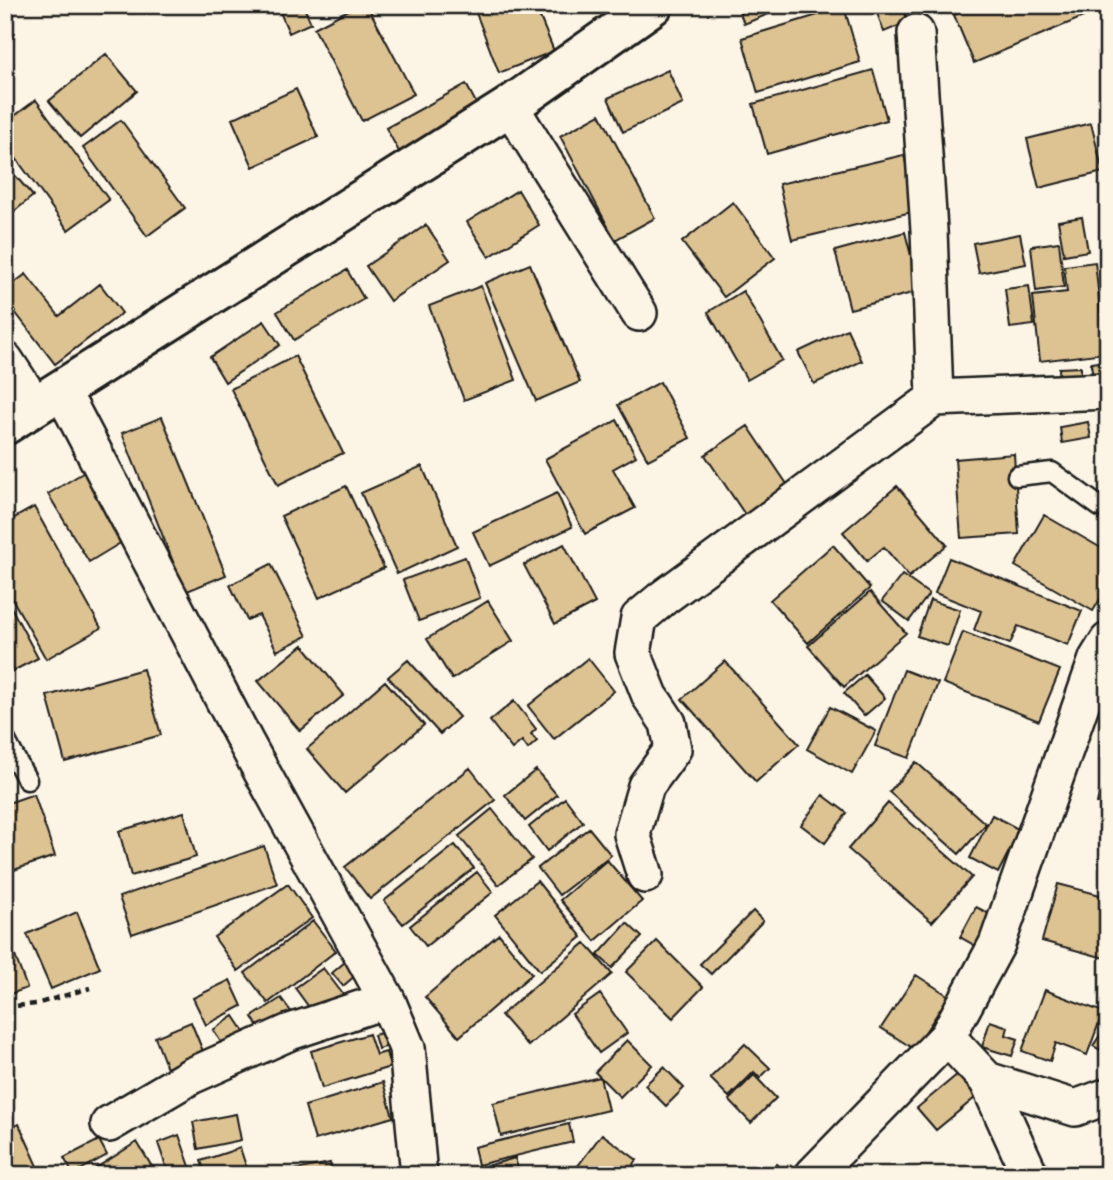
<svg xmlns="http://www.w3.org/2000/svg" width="1113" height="1180" viewBox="0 0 1113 1180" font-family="Itim,sans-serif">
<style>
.building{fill:#ddc292;stroke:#1c1c1c;stroke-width:2}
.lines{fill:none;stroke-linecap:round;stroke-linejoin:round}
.service-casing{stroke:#1c1c1c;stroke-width:23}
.minor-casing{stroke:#1c1c1c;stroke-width:40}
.tertiary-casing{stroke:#1c1c1c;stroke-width:44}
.path{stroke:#1c1c1c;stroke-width:4.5;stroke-dasharray:7 5;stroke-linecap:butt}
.service{stroke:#fcf5e5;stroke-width:18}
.minor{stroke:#fcf5e5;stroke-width:35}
.tertiary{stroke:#fcf5e5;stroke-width:38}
</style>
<rect width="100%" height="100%" fill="#fcf5e5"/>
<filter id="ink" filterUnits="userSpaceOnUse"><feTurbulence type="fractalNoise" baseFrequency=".0143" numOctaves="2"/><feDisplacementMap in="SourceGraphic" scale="14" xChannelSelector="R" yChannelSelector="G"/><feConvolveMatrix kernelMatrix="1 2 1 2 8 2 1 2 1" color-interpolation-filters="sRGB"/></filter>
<g filter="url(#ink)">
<path class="building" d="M277 5H303L311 23 289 33Z
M358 5H367L414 94 362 121 314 28Z
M473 5H535L554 51 499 73Z
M737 5H791L744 24Z
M874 5H902L908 22 884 32Z
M978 5H1092L1095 12 974 63 954 15Z
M844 7 860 62 758 93 742 38Z
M106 54 137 91 80 138 49 101Z
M668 70 683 104 623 132 608 98Z
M873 70 887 120 767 154 753 104Z
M466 84 482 114 403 159 386 128Z
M296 89 318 137 253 167 232 119Z
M36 100 109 200 68 230 5 143V123Z
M600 114 655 218 615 240 560 136Z
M121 120 185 208 147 236 83 148Z
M1091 123 1103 172 1039 188 1027 139Z
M904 155 916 211 792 240 779 184Z
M5 164 33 196 5 219Z
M518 190 539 225 489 257 467 222Z
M733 202 775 258 724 297 682 242Z
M1082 217 1088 251 1064 255 1058 221Z
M426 225 450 260 390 301 366 266Z
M905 232 920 291 850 309 835 251Z
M1020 234 1026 264 979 273 973 243Z
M1059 242 1064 287 1036 291 1031 246Z
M1103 261H1108V296Z
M1095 262 1105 353 1040 361 1033 296 1067 292 1064 266Z
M530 264 580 382 536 401 485 283Z
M347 270 364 299 294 340 277 312Z
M26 274 59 316 100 284 122 313 55 364 5 299V290Z
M481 286 516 380 464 400 429 306Z
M1029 286 1034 325 1010 328 1005 289Z
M743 291 782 360 747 380 708 312Z
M264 321 280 345 225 382 210 357Z
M847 329 862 361 814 384 798 352Z
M295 356 343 453 278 485 231 389Z
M1108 361V377L1093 379 1091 363Z
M1081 367V386L1060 387 1059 368Z
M660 382 690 438 648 460 618 405Z
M162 417 226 575 185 592 122 433Z
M617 420 636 456 613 469 635 508 585 534 545 459Z
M1088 422 1091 438 1062 443 1060 427Z
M748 426 793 493 750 522 705 455Z
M1014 454 1019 534 961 538 955 459Z
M422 466 457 546 397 574 361 493Z
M86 471 127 539 89 562 48 494Z
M346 486 384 568 319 598 281 516Z
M897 486 947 545 909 577 884 547 867 561 843 532Z
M557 493 572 527 489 566 473 532Z
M34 507 101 628 46 659 5 586V523Z
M1044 515 1108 552V586L1093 611 1015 566Z
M564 544 595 603 555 624 524 565Z
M833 545 870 588 808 643 770 600Z
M465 557 480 598 419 621 403 580Z
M949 558 1082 611 1068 645 1018 626 1010 644 974 630 981 611 935 593Z
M271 564 307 636 277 651 259 615 247 620 230 585Z
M902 575 929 594 909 621 882 601Z
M870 592 906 633 844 687 808 646Z
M5 596 38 658 5 675Z
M930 600 960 610 948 646 917 636Z
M488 601 513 641 452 679 427 639Z
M963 632 1060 670 1039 721 943 683Z
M303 645 344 695 300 731 258 681Z
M588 658 614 691 554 739 528 706Z
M408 660 459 717 440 734 388 677Z
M725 661 799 744 756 782 682 699Z
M143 669 161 735 65 762 47 696Z
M904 670 938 683 909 758 875 746Z
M865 675 885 698 864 716 844 693Z
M385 681 424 725 345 793 307 749Z
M514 701 536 729 531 734 537 741 528 749 522 741 512 749 490 721Z
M830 707 876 731 852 774 807 749Z
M1108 758V806L1097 803Z
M916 762 986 824 959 854 889 792Z
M470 768 495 800 370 899 345 867Z
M536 770 557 795 525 821 505 795Z
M34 794 55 856 5 873V804Z
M823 795 847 813 825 843 801 825Z
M565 798 583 822 547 851 529 827Z
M888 803 972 877 932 922 848 849Z
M492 809 532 859 498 885 459 836Z
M184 812 196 857 131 876 119 831Z
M992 815 1020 830 998 873 970 858Z
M589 828 611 855 559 895 538 868Z
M455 845 474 868 403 924 384 901Z
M264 846 277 884 132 934 119 897Z
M607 860 642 901 595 941 560 900Z
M477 872 493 892 426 946 410 926Z
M537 881 582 937 540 971 495 915Z
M288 884 312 918 238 971 214 937Z
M1058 884 1108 897V959L1042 941Z
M976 907 992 915 976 946 960 937Z
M753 911 763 921 711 974 700 964Z
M77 912 100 968 51 989 27 934Z
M313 921 336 951 268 1003 245 973Z
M627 923 642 937 612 968 598 955Z
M5 929 27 988 5 996Z
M499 934 532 974 459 1037 425 997Z
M657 941 703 987 673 1018 626 972Z
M585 943 612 974 528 1046 501 1015Z
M345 962 356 975 343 986 332 973Z
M323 968 345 997 317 1018 295 988Z
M916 975 949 996 914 1049 881 1028Z
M230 980 242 1006 206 1025 193 998Z
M1045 990 1103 1012 1087 1055 1056 1043 1050 1061 1022 1051Z
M600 994 627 1033 599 1053 572 1014Z
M281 998 295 1017 265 1037 252 1017Z
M234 1016 248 1037 227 1051 213 1030Z
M990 1021 1008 1027 1006 1035 1018 1039 1012 1056 982 1047Z
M191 1022 207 1061 170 1076 155 1037Z
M1108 1023V1054L1093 1046Z
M395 1029 399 1043 378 1049 374 1035Z
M369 1034 376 1055 386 1052 390 1067 322 1088 311 1051Z
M627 1040 652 1065 620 1097 595 1072Z
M745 1044 770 1068 760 1078 754 1072 729 1097 710 1078Z
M664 1067 684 1088 666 1106 645 1085Z
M958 1074 976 1097 936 1130 917 1108Z
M754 1075 776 1098 751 1123 729 1100Z
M600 1077 608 1110 501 1136 493 1103Z
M383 1082 393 1117 315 1140 305 1106Z
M236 1114 241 1140 198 1149 193 1122Z
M19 1124 42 1175H5V1130Z
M569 1124 573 1142 478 1165 474 1147Z
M602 1134 637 1160 626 1175H571Z
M179 1135 193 1175H169L158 1143Z
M99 1140 107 1155 73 1174 64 1158Z
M137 1142 157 1175H85Z
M240 1148 249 1175H206L201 1161Z
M515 1158 520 1175H490L487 1166Z
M330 1163 332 1175H270Z
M777 1164 788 1175H767Z"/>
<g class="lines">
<defs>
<path id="service" d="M1017 476 1052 472 1100 507 1108 508
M5 739 27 780"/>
<path id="minor" d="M916 33 929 230 935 398
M510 106 639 313
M5 360 36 407
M62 391 246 743 387 1000 407 1048 419 1175
M645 875 632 834 646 786 673 749 668 723 650 696 633 653 639 618 663 598 935 398 1108 391
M947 1037 987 1080 1030 1175
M987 1080 1075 1108 1108 1096
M109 1124 191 1076 290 1032 387 1000
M813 1175 947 1037 997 944 1097 659 1108 641"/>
<path id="tertiary" d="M5 425 510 106 653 5"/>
</defs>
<use href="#service" class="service-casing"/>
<use href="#minor" class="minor-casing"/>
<use href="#tertiary" class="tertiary-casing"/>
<path class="path" d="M5 1007 36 1004 90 988"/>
<use href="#service" class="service"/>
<use href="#minor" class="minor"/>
<use href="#tertiary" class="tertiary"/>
</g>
</g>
<rect width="1113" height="1180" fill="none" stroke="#fcf5e5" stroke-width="28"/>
<rect x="14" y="14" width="1085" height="1152" fill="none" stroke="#1c1c1c" stroke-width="2.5" filter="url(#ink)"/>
</svg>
